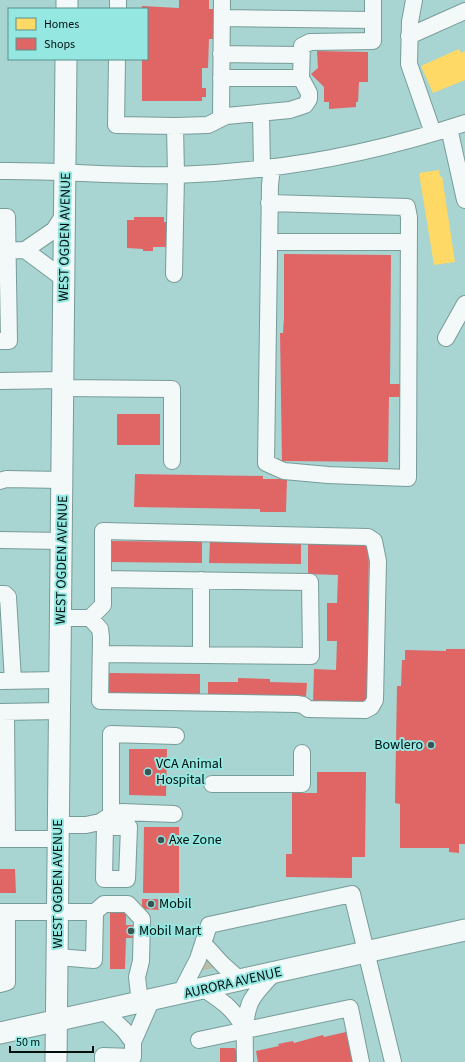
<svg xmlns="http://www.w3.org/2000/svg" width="465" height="1062" viewBox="0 0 465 1062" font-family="'Source Sans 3',sans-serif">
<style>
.green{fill:#bcbda7}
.homes{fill:#ffd966}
.shops{fill:#e06666}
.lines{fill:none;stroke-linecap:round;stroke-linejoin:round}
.minor-casing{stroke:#789c99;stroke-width:18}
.major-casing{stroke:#789c99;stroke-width:23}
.minor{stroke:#f2f9f8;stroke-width:16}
.major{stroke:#f2f9f8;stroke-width:21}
.poi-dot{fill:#3b5553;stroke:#95e7e1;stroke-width:1.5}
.labels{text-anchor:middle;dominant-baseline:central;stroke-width:4;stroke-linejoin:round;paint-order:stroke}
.street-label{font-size:14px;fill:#00100f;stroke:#95e7e1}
.poi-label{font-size:14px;fill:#00100f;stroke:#95e7e1;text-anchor:start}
</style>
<rect width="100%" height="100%" fill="#a8d4d1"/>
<path class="green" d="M203 955 218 967 200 971Z"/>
<path class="homes" d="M459 49 461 53 465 51V80L433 93 421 66Z
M439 170 440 177 442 176 455 262 434 265 419 173Z"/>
<path class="shops" d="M179 0H209V9H213V39H209L208 68H202V88H206V97H202V101H142V59H147V9H142V6L179 8Z
M317 51 368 52V82H359L358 102H356V107L329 109V102H324V87L311 74 318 68Z
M134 217H164V222H166V247H153V251H143V249L127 248V220H134Z
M284 254 391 255 390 384H403V397H389L388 462 282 461 280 333H283L284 318Z
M117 414H160V445H117Z
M135 474 263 476V479H287L286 512H260V509L134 507Z
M111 541 202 542V563L111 562Z
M210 542 301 543V564L209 563Z
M308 543 369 544 367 705H313L314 669 336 670 337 641H327V603H337L338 575 308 574Z
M446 649H465V844H459V853L449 852V848H400V804L395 803 397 686H401L402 660H405V650L446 651Z
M109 673 200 674V695L109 694Z
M238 678 270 679V682L307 683 306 696H208V682H238Z
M129 749H167L166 796 129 795Z
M317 772H366L365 857H352V878L286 877V854H292V793H317Z
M144 827H179V893H143Z
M0 869H15L16 893H0Z
M142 899H159V910L142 909Z
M110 908H126V925H136V938H126L125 969H110Z
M346 1032 353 1062H258L256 1051 279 1046 278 1044 293 1041 294 1043 323 1035 324 1037Z
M220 1048H235L240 1062H220Z"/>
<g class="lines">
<defs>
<path id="minor" d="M414 0 410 22 409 64 433 133
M118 9V0
M222 18 373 20
M409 36 465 11
M221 54 301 55
M117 59 116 125 175 126
M221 78H301
M261 113 262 168
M221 118 222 0
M449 128 465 200
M0 171C59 170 117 177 176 175 274 172 372 154 465 123
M269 203 407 207 409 217 408 478 328 475 284 471 266 463 270 185 272 167
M0 217H7L9 341H0
M269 242H409
M25 250 64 279
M0 251 25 250 54 230 65 213
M174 274 176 175 175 126 208 125 226 116 290 110 305 105 309 99V93L301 78 302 46 310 42 373 41V0
M446 338 465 304
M0 381 63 380
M63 388 172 389V461
M0 481 6 479 62 480
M0 540 62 541
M201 580V655
M0 594H5L8 597 13 681
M61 618H90L103 605V531L368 537 374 541 378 561 375 700 371 707 365 710 308 709 303 705 297 704 100 701 101 637 100 629 90 618
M101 654 311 656 310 582 103 579
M0 681 60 680
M0 712 60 711
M6 712 7 839
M212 784H302V753
M111 815V734L176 736
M59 825H86L100 822 111 815 122 812 174 814
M105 827H129L127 879H104L105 827V819
M0 839H59
M0 912H95L94 960 58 957
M95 912 104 904H128L142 919 141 961 137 977 140 1003
M203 943 222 964 241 981
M0 984 7 982V912
M204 989C223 1002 235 1009 245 1031
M180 994 198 959 209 925 352 894 393 1062
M103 1010 124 1030 133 1042
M199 1040 350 1008 361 1062
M103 1062V1056L133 1057V1042L151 1001
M245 1062C245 1043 243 1021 250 1003 255 992 265 983 273 974"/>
<path id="major" d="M67 9V0
M0 1033 465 930
M56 1062 66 59"/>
</defs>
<use href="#minor" class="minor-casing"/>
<use href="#major" class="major-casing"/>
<use href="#minor" class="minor"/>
<use href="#major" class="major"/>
</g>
<g class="poi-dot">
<circle cx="431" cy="745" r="4"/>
<circle cx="148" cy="772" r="4"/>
<circle cx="161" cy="840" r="4"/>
<circle cx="151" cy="904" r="4"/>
<circle cx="131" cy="931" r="4"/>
</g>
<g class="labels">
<g class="street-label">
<text transform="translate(65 237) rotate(-89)">WEST OGDEN AVENUE</text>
<text transform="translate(62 560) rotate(-89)">WEST OGDEN AVENUE</text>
<text transform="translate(58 884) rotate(-90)">WEST OGDEN AVENUE</text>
<text transform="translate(233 983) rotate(-13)">AURORA AVENUE</text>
</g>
<g class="poi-label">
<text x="423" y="745" text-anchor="end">Bowlero</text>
<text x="156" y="764">VCA Animal<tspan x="156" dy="16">Hospital</tspan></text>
<text x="169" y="840">Axe Zone</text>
<text x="159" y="904">Mobil</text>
<text x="139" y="931">Mobil Mart</text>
</g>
</g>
<rect x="8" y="8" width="140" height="52" fill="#95e7e1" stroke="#59918d"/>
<rect x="16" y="18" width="20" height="12" fill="#ffd966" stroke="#59918d"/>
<text x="44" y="28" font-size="12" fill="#00100f">Homes</text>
<rect x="16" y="38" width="20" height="12" fill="#e06666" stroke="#59918d"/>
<text x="44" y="48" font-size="12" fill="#00100f">Shops</text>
<path d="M10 1046v6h83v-6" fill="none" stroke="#00100f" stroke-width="2"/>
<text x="16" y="1046" font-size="12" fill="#00100f" stroke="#95e7e1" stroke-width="3" paint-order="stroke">50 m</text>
</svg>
